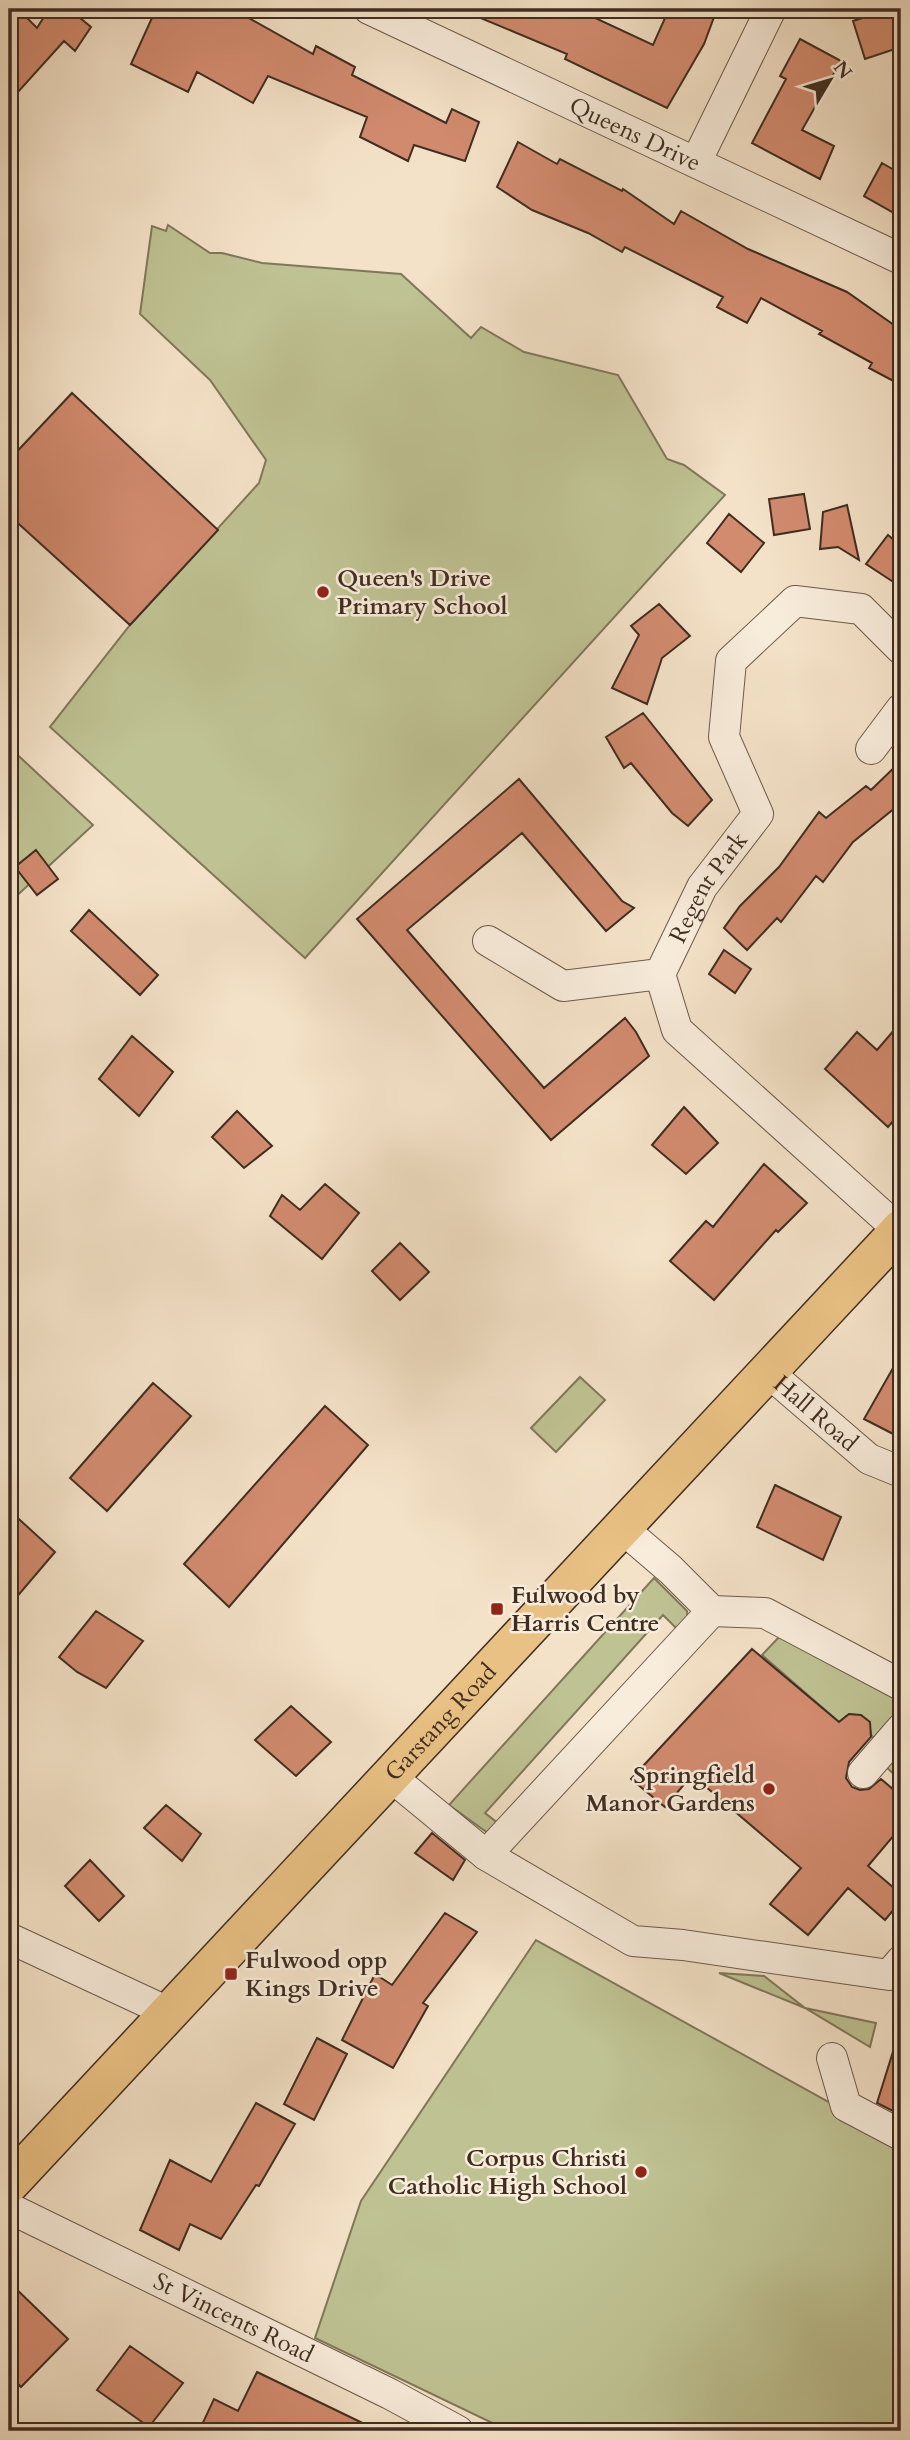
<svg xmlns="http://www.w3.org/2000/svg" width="910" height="2440" viewBox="0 0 910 2440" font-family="Cardo,serif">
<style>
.green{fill:#bfc293;stroke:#80785a;stroke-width:2}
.building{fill:#d28b6f;stroke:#402d21;stroke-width:2}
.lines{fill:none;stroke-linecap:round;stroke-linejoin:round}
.minor-casing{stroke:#6d5a4b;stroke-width:32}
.highway-casing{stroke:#402d21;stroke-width:41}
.minor{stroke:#f8ecdb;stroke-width:30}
.highway{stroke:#eac184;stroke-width:38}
.poi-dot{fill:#8f2418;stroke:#f8ecdb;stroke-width:2.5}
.labels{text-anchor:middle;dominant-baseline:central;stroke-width:5;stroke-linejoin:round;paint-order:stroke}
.street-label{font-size:24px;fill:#402d21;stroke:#f8ecdb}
.poi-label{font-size:24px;font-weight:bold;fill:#402d21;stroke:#f8ecdb;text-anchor:start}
</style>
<rect width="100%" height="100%" fill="#f4e2c8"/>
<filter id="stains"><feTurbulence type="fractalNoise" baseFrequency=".00286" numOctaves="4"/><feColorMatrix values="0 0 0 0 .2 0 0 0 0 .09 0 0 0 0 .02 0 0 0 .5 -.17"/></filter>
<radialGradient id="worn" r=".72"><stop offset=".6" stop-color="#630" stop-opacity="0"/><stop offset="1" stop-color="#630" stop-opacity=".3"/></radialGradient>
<path class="green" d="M168 225 210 253H222L262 263 401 274 471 338 481 327 524 352 618 375 667 459 684 465 725 495 305 958 50 727 130 625 259 483 266 460 210 380 140 314 152 226 166 231Z
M9 747 93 825 9 903Z
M580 1377 605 1400 556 1452 531 1428Z
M654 1578 687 1611 688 1623 679 1631 663 1615 485 1813 503 1827 492 1836 449 1805Z
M781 1635 901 1692V1715L878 1742 871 1735 869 1722 861 1716 849 1714 839 1722 762 1655Z
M901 1741V1781L883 1764Z
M536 1940 901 2142V2431H509L315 2338 361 2201Z
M719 1973 764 1976 805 2008 876 2023 870 2047 805 2008Z"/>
<path class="building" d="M9 9H18L37 28 49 9H69L91 27 75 51 64 41 9 102Z
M156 9H221L236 16 238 12 313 54 316 46 355 67 352 75 446 123 452 109 479 122 465 161 414 145 408 161 360 137 367 117 268 76 253 103 197 72 188 92 131 64Z
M459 9H576L653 45 669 9H717L704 44 667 108 565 59 567 54Z
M891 9H901V47L865 59 853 21Z
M800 39 841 61 802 130 834 146 820 179 752 143 786 79 780 76Z
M518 142 557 164 560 159 622 191 623 189 674 224 681 211 748 249 847 292 901 330V385L869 368 872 363 819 334 822 331 761 298 747 323 717 307 723 297 625 247 622 252 588 233 532 210 497 187Z
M882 163 901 174V217L864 196Z
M72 393 218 530 130 625 9 515V460Z
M804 494 810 529 774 535 769 499Z
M847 505 859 560 838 547 820 549 823 512Z
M729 514 764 543 741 572 707 543Z
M888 535 901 546V587L866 564Z
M659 604 690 636 662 658 647 704 612 688 639 635 631 626Z
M643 713 712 800 688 826 672 813 631 763 624 768 606 737Z
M901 761V803L853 842 823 882 816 876 781 922 777 918 747 950 724 928 740 906 779 867 819 812 826 818 866 786 871 790Z
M519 779 622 901 634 908 606 931 522 833 407 930 544 1088 625 1018 636 1032 649 1056 551 1140 357 919Z
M36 850 58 879 37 895 15 867Z
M89 910 158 975 140 995 71 931Z
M724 950 751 969 735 993 709 974Z
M901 1022V1112L888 1127 825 1069 857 1032 877 1050Z
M132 1036 173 1072 139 1116 99 1079Z
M684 1107 718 1143 686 1174 652 1145Z
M237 1111 272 1146 244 1168 212 1137Z
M764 1164 807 1203 778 1232 776 1230 714 1300 670 1261 706 1221 713 1227Z
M325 1184 359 1213 322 1259 270 1216 282 1195 300 1210Z
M400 1243 429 1272 400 1300 372 1271Z
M901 1354V1438L864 1419Z
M153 1383 191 1416 107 1511 70 1478Z
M325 1406 368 1445 229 1607 184 1564Z
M775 1485 841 1517 823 1560 757 1527Z
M9 1510 55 1552 9 1606Z
M96 1611 143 1641 106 1688 77 1672 59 1657Z
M752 1649 839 1722 849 1714 861 1715 870 1722 871 1737 849 1762 846 1778 852 1787 860 1790 869 1789 881 1779 901 1796V1827L868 1866 901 1894V1901L885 1920 848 1888 808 1935 770 1904 801 1868 692 1775 665 1807 631 1779Z
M291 1706 331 1742 296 1776 255 1740Z
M166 1805 201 1834 182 1861 144 1828Z
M432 1833 465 1860 453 1880 415 1853Z
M90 1860 124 1896 99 1921 65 1886Z
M445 1913 477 1932 423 2003 428 2006 393 2068 342 2040 375 1974 392 1985Z
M317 2038 347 2054 314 2120 284 2104Z
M896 2042 901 2043V2115L877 2103Z
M256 2103 295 2124 259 2186 256 2185 221 2239 190 2224 179 2250 140 2230 170 2160 211 2182Z
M9 2282 68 2339 21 2387 9 2375Z
M130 2346 183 2383 149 2427 97 2390Z
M257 2372 379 2431H199L214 2399 238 2411Z"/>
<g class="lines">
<defs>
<g id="minor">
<path id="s1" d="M369 9 901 259"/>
<path d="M696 162 771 9"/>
<path d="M871 749 901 709"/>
<path d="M488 941 563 986 660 974"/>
<path id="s2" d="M900 1231 677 1030 660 974 702 887 758 814 724 737 731 661 795 601 861 609 901 649"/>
<path id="s3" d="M768 1372 869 1459 901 1472"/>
<path d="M622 1528 671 1570 712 1611 765 1613 901 1685"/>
<path d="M863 1773 901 1729"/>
<path d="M390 1776 486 1855 633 1941 683 1945 889 1975 901 1961"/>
<path d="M486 1855 712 1611"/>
<path d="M9 1938 168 2012"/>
<path d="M832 2058 846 2106 901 2135"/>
<path id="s4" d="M9 2208 390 2394 458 2431"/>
</g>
<g id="highway">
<path id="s5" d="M9 2184 901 1229"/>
</g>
</defs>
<use href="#minor" class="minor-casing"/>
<use href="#highway" class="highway-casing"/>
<use href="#minor" class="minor"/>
<use href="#highway" class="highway"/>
</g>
<g class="poi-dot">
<circle cx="323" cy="592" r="7"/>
<rect x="490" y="1602" width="14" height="14" rx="3.5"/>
<circle cx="769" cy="1789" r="7"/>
<rect x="224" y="1967" width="14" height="14" rx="3.5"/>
<circle cx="641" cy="2172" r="7"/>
</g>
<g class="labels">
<g class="street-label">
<text stroke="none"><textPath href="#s1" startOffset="294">Queens Drive</textPath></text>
<text stroke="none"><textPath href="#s2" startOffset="458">Regent Park</textPath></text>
<text stroke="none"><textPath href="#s3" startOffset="63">Hall Road</textPath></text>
<text stroke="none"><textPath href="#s5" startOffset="632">Garstang Road</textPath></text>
<text stroke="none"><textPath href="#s4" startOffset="250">St Vincents Road</textPath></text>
</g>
<g class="poi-label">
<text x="337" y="578">Queen's Drive<tspan x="337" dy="28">Primary School</tspan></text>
<text x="511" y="1595">Fulwood by<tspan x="511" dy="28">Harris Centre</tspan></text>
<text x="755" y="1775" text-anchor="end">Springfield<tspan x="755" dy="28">Manor Gardens</tspan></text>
<text x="245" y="1960">Fulwood opp<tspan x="245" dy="28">Kings Drive</tspan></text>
<text x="627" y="2158" text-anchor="end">Corpus Christi<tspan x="627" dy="28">Catholic High School</tspan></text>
</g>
</g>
<rect width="910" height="2440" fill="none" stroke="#f4e2c8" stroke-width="35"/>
<rect x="10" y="10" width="889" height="2419" fill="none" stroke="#402d21" stroke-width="3.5"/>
<rect x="18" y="18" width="875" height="2405" fill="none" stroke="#402d21" stroke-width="2"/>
<g transform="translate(830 80) rotate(52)" stroke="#f8ecdb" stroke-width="5" paint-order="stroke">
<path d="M0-5L12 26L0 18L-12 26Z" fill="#402d21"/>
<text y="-10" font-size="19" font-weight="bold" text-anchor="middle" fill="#402d21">N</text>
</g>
<rect width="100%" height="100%" filter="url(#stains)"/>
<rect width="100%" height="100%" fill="url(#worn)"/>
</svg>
